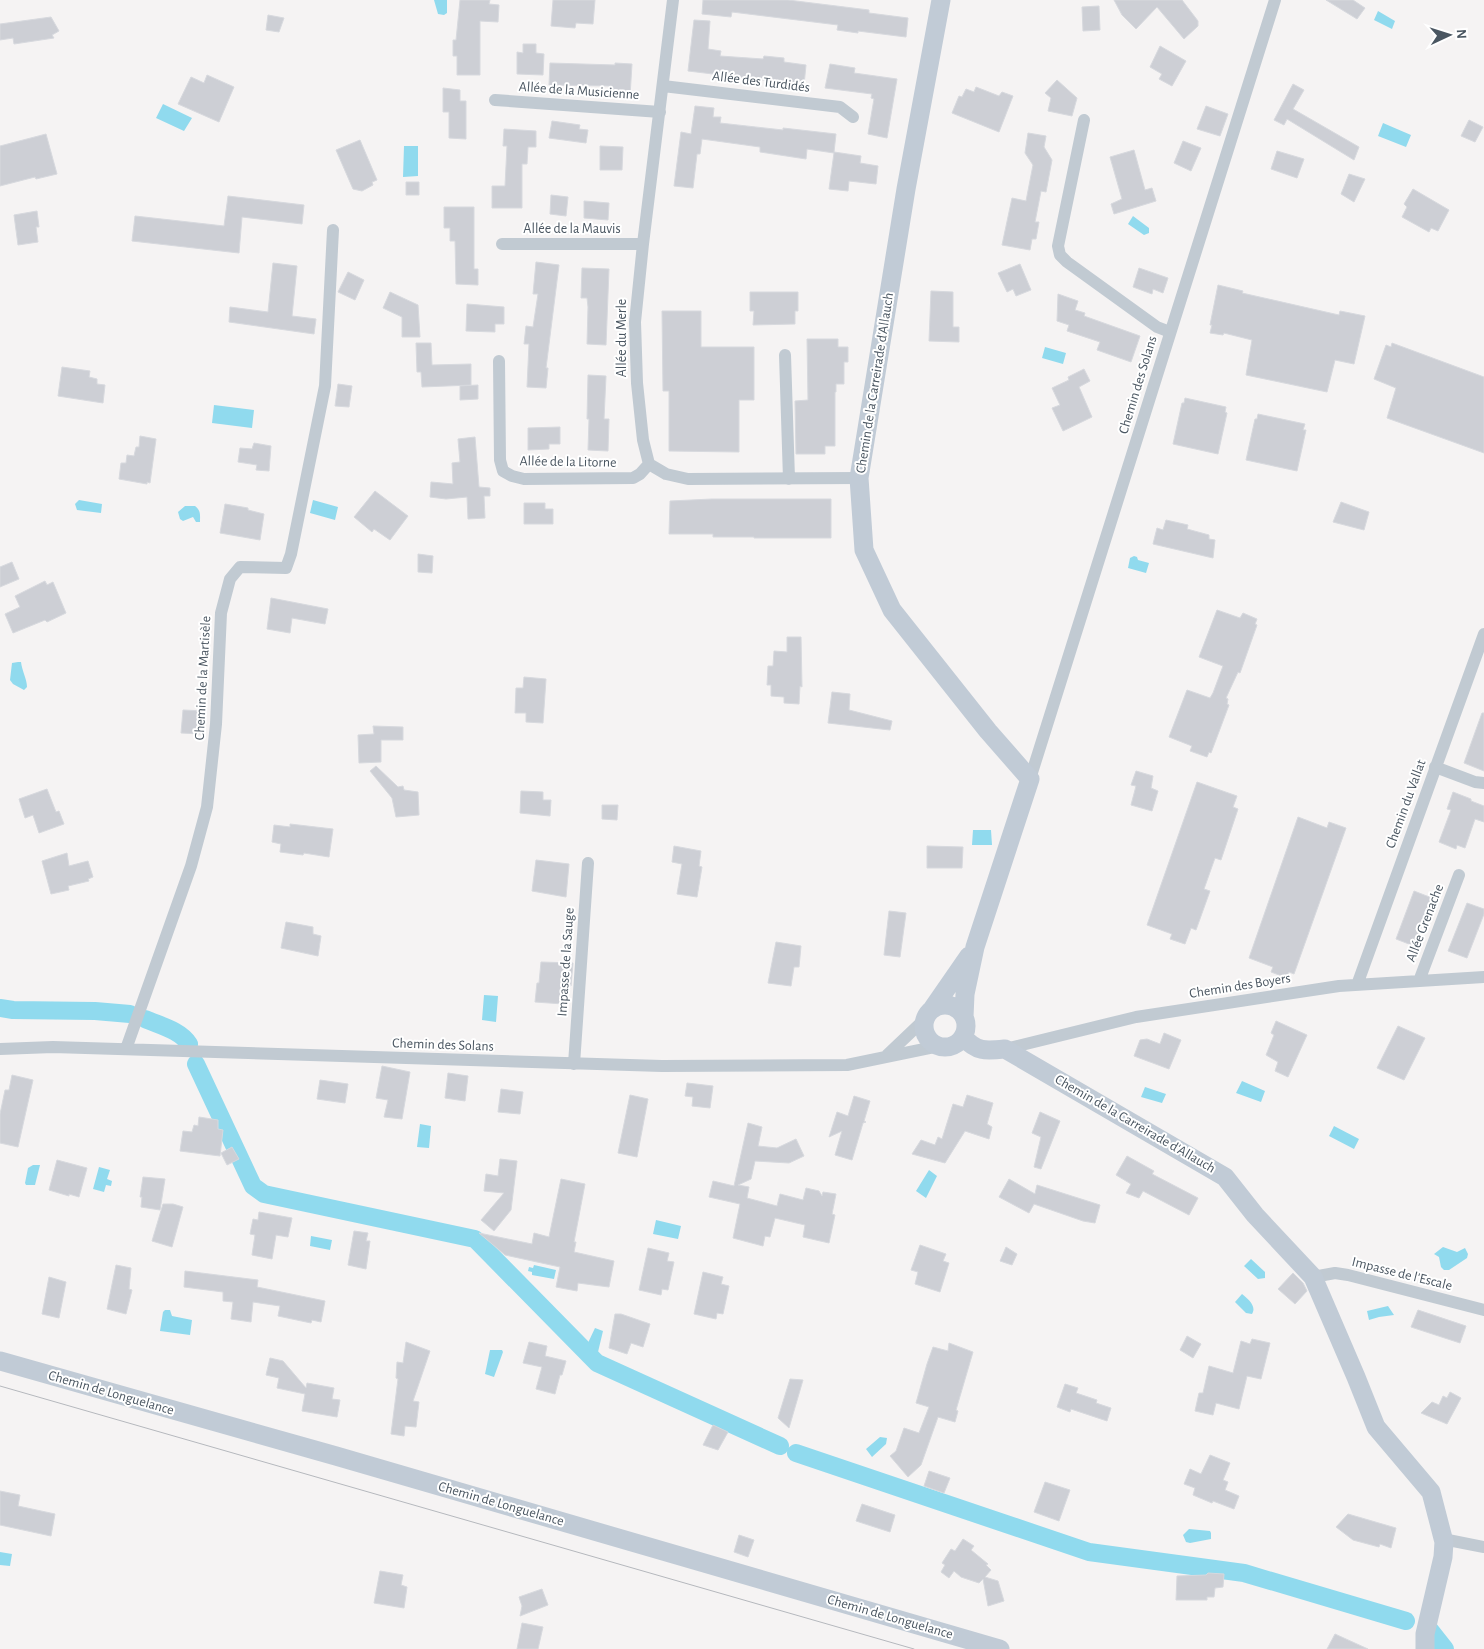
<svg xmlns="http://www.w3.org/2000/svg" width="1484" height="1649" viewBox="0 0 1484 1649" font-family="'Alegreya Sans',sans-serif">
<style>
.water{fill:#90daee}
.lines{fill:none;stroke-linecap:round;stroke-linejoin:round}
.canal{stroke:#90daee;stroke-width:18}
.building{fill:#cdcfd5;stroke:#d7d9de}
.street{stroke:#c1cad2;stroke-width:12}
.secondary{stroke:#c1cbd6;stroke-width:19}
.tram{stroke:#b5b8bd;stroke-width:1}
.labels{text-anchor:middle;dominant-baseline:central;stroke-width:4;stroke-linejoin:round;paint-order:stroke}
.street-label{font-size:14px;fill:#4a5661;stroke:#fff}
</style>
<rect width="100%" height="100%" fill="#f5f3f3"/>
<path class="water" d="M434 0H447V13L444 15 438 14Z
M1378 11 1395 21 1392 29 1374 20Z
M163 104 192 118 184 131 156 118Z
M1383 123 1411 135 1406 147 1378 136Z
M404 146H418V176L403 177Z
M1133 216 1149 228V233L1144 235 1128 224Z
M1045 347 1066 353 1063 364 1042 358Z
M214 405 254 410 252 428 212 423Z
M79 500 102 504 101 513 77 510 75 504Z
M313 500 338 507 335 520 310 513Z
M185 506H195C201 511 200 514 200 522H196L193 517 183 521 180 519 178 512Z
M1134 556 1137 557 1138 560 1149 563 1146 573 1128 568 1130 558Z
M18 662H21C22 671 27 679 27 687L24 690 13 684 10 680 12 663Z
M973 830H991L992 845H972Z
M484 995 498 996 496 1022 482 1020Z
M1242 1081 1265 1091 1261 1102 1236 1093Z
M1145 1087 1166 1094 1162 1103 1141 1097Z
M420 1124 431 1126 429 1148 417 1147Z
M1334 1126 1359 1139 1354 1149 1329 1136Z
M33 1165H40L35 1185H26L25 1183 28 1168Z
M99 1167 110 1170 107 1179 112 1181 111 1186 106 1185 104 1192 93 1189Z
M929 1170 937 1176 926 1198 916 1191Z
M656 1220 681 1226 678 1239 653 1234Z
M311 1236 332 1240 330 1250 310 1246Z
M1443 1247 1457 1252 1465 1248 1468 1254 1467 1258 1449 1270H1444L1441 1267 1439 1257 1434 1254Z
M1251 1259 1265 1272V1278L1258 1279 1244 1266Z
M534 1265 556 1270 554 1279 532 1275V1272L528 1271 529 1267 533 1268Z
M1242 1294C1248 1299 1257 1306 1252 1314L1246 1313 1235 1302Z
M1388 1306 1394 1315 1379 1317 1369 1320 1367 1311Z
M165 1310H170L172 1316 192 1320 190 1335 160 1331 163 1312Z
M595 1328 603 1331 598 1352 587 1345Z
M490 1350H502L503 1352 494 1377 485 1374Z
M880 1437 887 1438 886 1444 872 1457 866 1449Z
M1189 1529 1210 1531 1211 1533V1539L1190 1543 1186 1542 1183 1535Z
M0 1552 12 1554 10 1566 0 1565Z"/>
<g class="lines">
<path class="canal" d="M0 1008 13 1010 95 1011 130 1014
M145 1019C161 1026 180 1030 189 1044
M196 1064 253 1186 264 1194 475 1239 597 1363 780 1446
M796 1453 1089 1552 1244 1573 1406 1621
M1430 1630 1445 1649"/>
</g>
<path class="building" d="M460 0H490L489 4 499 5 498 22 480 21V75H457V56H453V40H456Z
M553 0H595L593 24 576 23 575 28 551 26Z
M703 0H788L869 10V13L908 18 906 37 858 31V33L837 30 838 25 732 12 731 17 702 14Z
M1114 0H1182L1198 21V26L1184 39 1157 7 1136 29 1122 15Z
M1326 0H1353L1365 8 1357 19Z
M1099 6 1100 30 1083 31 1082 7Z
M268 15 284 18 279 32 266 30Z
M51 17 59 31 52 35 54 38 14 44 13 38 0 40V24Z
M694 20 710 21 708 49 721 51 720 56 763 59 764 56 784 58V62L806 65 804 85 688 71Z
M523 44H536V53L544 54 543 75 517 74V52L523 53Z
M1160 46 1186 61 1172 86 1159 79 1162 74 1150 67Z
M550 63 615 65V63L632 64 630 96 609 94 610 86 549 85Z
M830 64 855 68 854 73 897 79 887 138 868 134 874 99 871 98 872 94 825 88Z
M207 75 234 87 219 122 178 104 191 77 204 83Z
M1057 80 1077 98 1072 116 1048 111 1051 98 1045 93Z
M1293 84 1304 90 1293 109 1359 147 1354 160 1287 119 1284 125 1274 120Z
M976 87 999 96 1002 92 1013 96 999 132 952 113 959 96 962 97 966 89 974 92Z
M443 88 460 90V101H466V139L449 138V112H443Z
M695 106 714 108 713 117H721L720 123 783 130V128L836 134 834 152 861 156 860 163 878 166 876 184 849 181 848 191 829 189 834 153 807 149 806 159 760 152V147L702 139 700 154H697L693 188 674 186 681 132 691 134Z
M1206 106 1228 114 1220 136 1197 129Z
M1469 120 1483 127 1475 142 1461 136Z
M552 121 580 125 579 129 588 130 586 143 549 138Z
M504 129 536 131V147H528L527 164H522V208H492V186H505L507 146H503Z
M1028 133 1046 136 1044 147 1052 160 1046 192 1041 191 1035 222H1039L1036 239H1032L1030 250 1002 245 1012 198 1026 201 1033 165 1025 153Z
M46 134 57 174 36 179 35 177 0 186V146Z
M360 140 377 180 372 182 373 185 362 191 353 189 336 150Z
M1183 141 1201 148 1191 171 1174 163Z
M600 146 623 147 622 170H600Z
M1134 150 1145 190 1152 188 1156 201 1114 214 1111 204 1122 199 1110 157Z
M1277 151 1304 159 1297 178 1271 169Z
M1349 174 1365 179 1354 202 1341 194Z
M406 182H419V195H406Z
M1413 189 1449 210 1438 231 1431 228 1429 232 1402 217 1407 207 1404 204Z
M551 195 568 197 566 216 550 214Z
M228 196 304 205 302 224 242 217 239 253 132 241 135 216 224 226Z
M584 201 609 203 608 220 584 218Z
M444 207H474V269H478V285L456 284 455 241H450V228H444Z
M37 211 39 227H36L38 242 18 245 14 215Z
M536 262 559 265 546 368H548L546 388 527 387 529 344H524L526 326 533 327 538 294H533Z
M273 263 297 266 292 316 316 319 314 334 229 322 230 307 268 312Z
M1020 264 1031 290 1016 296 1013 289 1007 292 998 273Z
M582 268 609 269 606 345 587 344 588 307 587 298H581Z
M1139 268 1168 278 1163 293 1153 289 1152 294 1133 287Z
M348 272 364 280 355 300 338 292Z
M1218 285 1243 291 1242 293 1339 315 1340 311 1365 316 1354 364 1335 360 1327 392 1246 375 1252 340 1224 333 1223 335 1210 333 1212 325H1210Z
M931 291 953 292V327H959V342L929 341Z
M390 292 418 305 420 337H402V317L383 308Z
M750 292H798V311H795V324L753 325 754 311H750Z
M1058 294 1078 301 1075 310 1085 313 1084 316 1140 336 1131 362 1097 350 1100 342 1067 331 1069 325 1057 321Z
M467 304 504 307V324H495V332L466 331Z
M662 311H701V347H754V400H739V452L669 451V391H663Z
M807 339H838V347H848V362H844V384H836V392H835V446H825V454H796L795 401 808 400Z
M416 343H431L432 365 471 364V385L422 387 421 372H417Z
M1392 343 1484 377V453L1387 418 1396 388 1374 379 1386 345 1391 347Z
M62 367 90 371 89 377 97 379V384L105 385 103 403 58 396Z
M1084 369 1090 381 1079 387 1092 417 1063 431 1052 408 1060 405 1052 388 1069 380 1068 377Z
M588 375 606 376 604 419H609L608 451 588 450 589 419H587Z
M338 384 352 386 349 407 335 406Z
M478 385V399L460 400V386Z
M1185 398 1226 407 1225 412 1227 413 1218 454 1173 444 1182 403H1184Z
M1258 414 1305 424 1303 430H1306L1297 471 1246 460 1255 419H1257Z
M560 427V444H549V449L528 450V428Z
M140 436 156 439 150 483 147 482V484L119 479 121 463H126L127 455 134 456 136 447H139Z
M475 437 479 487 490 488V496H484L485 518 468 519 467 497 446 499 430 497 431 482 453 484 452 463 460 462 458 439Z
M254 443 271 446 269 471 256 470 257 465 238 462 240 448 252 449Z
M375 491 408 516 390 540 374 529 372 532 354 517Z
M712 499H831V538H754V537H713V534H669L670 501Z
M1341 502 1369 512 1364 530 1333 522Z
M524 503H545V509H553V524H524Z
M225 504 248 508V510L264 514 260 540 220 533Z
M1166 520 1188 525 1187 529 1209 535V539L1215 540 1213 558 1153 544 1157 528 1163 530Z
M418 554 433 556 432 573 418 572Z
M12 562 19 579 0 587V567Z
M45 581 47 585 53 582 66 613 47 622 45 620 13 633 5 614 20 607 15 596Z
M271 598 328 609 325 624 292 618 290 633 267 629Z
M1217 610 1240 618 1243 613 1257 619 1255 624 1257 625 1240 673 1238 672 1226 698 1228 699 1227 704 1229 705 1211 753 1209 752 1207 757 1190 751 1192 746 1169 737 1187 690 1210 698 1213 693 1223 666 1199 657Z
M787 637H801L802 687 800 686 799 704 784 703V697L771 696V685H767L768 666H773L774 651 787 652Z
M524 677 546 679 543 723 526 722V713H515L516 688H523Z
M832 692 850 694 849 710 892 721 890 730 828 723Z
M183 710 206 711 204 731 202 732 201 734 181 733Z
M1482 713H1484V771L1464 763Z
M373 726 403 727V740H381V762L359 763 358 735 374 734Z
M376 766 398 787 403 786 404 790 418 792 419 815 396 817 392 798 370 771Z
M1136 771 1153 776 1151 788 1158 791 1152 811 1131 805 1136 786 1131 785Z
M1197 782 1237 796 1233 807 1238 809 1221 860 1215 858 1204 889 1210 891 1196 930 1191 928 1185 944 1170 939 1172 934 1147 925Z
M47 789 56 812 59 811 64 824 39 833 33 815 25 818 19 799Z
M521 791 543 792V800H551L550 816 520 813Z
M1453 792 1471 799V801L1484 806V822L1475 819 1465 848 1457 845 1456 849 1439 842 1451 810 1447 809Z
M602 805H618L617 820 602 819Z
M1298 817 1327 828 1329 822 1346 828 1294 974 1289 972 1287 978 1271 972 1273 967 1249 958Z
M290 824 333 829 329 857 304 853 303 855 280 852 281 844 272 842 274 825 290 827Z
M674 846 701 851 699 866 702 867 697 897 677 894 682 864 672 862Z
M927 846 963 847 962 868H927Z
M67 853 69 866 88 861 93 877 88 879 89 881 68 886 69 890 51 894 42 861Z
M536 860 569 864 566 897 532 891Z
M1414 891 1432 898 1414 946 1396 939Z
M1467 903 1484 909V914L1467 958 1448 951Z
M889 911 906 913 900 957 884 955Z
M286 922 313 927V934L321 936 318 956 281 948Z
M776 942 801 946 799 967H794L791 986 768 983Z
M541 962 573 963 571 986 564 985 563 1004 535 1002 537 983H539Z
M1276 1021 1307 1035 1288 1077 1275 1071 1278 1062 1266 1055 1274 1035 1271 1033Z
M1398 1026 1425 1038 1404 1080 1377 1068Z
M1164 1033 1181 1040 1169 1069 1134 1056 1140 1040 1147 1039 1160 1044Z
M382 1066 410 1072 402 1119 384 1117 388 1100 376 1098Z
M448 1073 468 1076 465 1101 445 1098Z
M12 1075 33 1080 18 1147 0 1143V1114L5 1090H9Z
M320 1080 348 1084 345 1103 317 1099Z
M687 1083 713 1086 710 1108 692 1106 693 1097 685 1096Z
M501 1089 523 1092 520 1114 498 1112Z
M630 1095 648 1099 637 1157 618 1153Z
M967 1095 993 1103 987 1124 992 1127 989 1139 965 1131 945 1163 912 1154 921 1140 935 1145 938 1137 942 1139 953 1104 963 1107Z
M854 1096 870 1101 864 1121 866 1122 863 1123 852 1160 835 1155 842 1131 829 1137 837 1112 848 1116Z
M1040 1112 1060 1121 1041 1169 1034 1167 1041 1137 1032 1133Z
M199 1117 218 1120V1129L223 1130 220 1156 180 1151 183 1131 192 1132 194 1125 198 1126Z
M748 1123 762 1127 758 1146 777 1148 796 1139 804 1156 789 1163 755 1161 751 1179 738 1185 749 1187 747 1198 777 1206 780 1194 803 1200 806 1188 819 1191 822 1196 823 1192 836 1194 832 1214 835 1215 829 1243 803 1237 805 1225 775 1218 770 1237 765 1236 763 1246 733 1238 740 1204 709 1197 713 1181 734 1186Z
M232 1147 239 1159 227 1165 221 1153Z
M1127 1156 1154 1171 1152 1174 1198 1198 1189 1215 1143 1191 1139 1198 1126 1193 1131 1184 1116 1175Z
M500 1159 517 1161 511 1210 494 1231 481 1220 504 1193 484 1191 486 1174 498 1176Z
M57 1160 87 1168 79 1197 69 1194V1196L49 1190Z
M143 1177 165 1179 160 1210 141 1207 142 1197H140Z
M561 1179 585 1184 574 1242H576L574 1252 614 1261 609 1287 578 1283 577 1291 556 1287 560 1267 505 1255 479 1233 532 1244 534 1233 549 1237Z
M1009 1179 1035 1194 1037 1185 1100 1205 1095 1223 1083 1221 1034 1204 1029 1213 999 1197Z
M163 1204H173L183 1207 172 1247 152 1241Z
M259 1212 292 1218 288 1237 276 1235 272 1259 252 1255 255 1235 250 1234 253 1219 258 1220Z
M354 1231 368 1233 366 1241H370L366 1269 348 1265Z
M920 1245 946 1254 943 1261 949 1263 940 1292 915 1284 918 1272 911 1270Z
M1006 1247 1017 1254 1012 1265 1000 1261Z
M648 1248 669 1253 667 1261 674 1262 668 1290 662 1289 661 1295 639 1290Z
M116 1265 131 1268 129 1289 132 1290 126 1314 107 1309Z
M185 1271 258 1280 257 1287 325 1301 321 1322 312 1320 311 1323 278 1316 280 1306 253 1302 251 1322 231 1319 233 1302 223 1301V1292L184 1287Z
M703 1272 723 1277 721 1284 729 1286 723 1314 717 1313 716 1319 694 1314Z
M1293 1273 1303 1283 1307 1291 1295 1304 1278 1289Z
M49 1277 66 1282 59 1318 42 1314Z
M1418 1310 1466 1326 1460 1343 1411 1327Z
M615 1314H621L650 1324 643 1347 631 1343 627 1354 609 1348Z
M1187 1336 1201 1344 1193 1358 1180 1350Z
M1252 1339 1270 1343 1261 1379 1247 1376 1239 1409 1216 1403 1213 1415 1195 1411 1199 1393H1203L1209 1366 1233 1373 1241 1341 1250 1344Z
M406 1342 430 1351 413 1401 419 1402 416 1427 405 1426 404 1436 391 1434 398 1379 396 1378 397 1362 403 1363Z
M529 1342 547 1346 545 1356 566 1361 562 1375H560L555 1394 536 1389 542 1367 523 1363Z
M949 1343 973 1352 956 1410 958 1411 955 1422 938 1417 921 1465 908 1477 890 1456 896 1451 904 1428 919 1433 929 1407 916 1403 927 1364 933 1347 948 1351Z
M270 1358 283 1361 306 1388 307 1383 334 1388 332 1399 340 1400 337 1417 302 1411 305 1394 277 1388 279 1378 266 1375Z
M790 1379 803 1380 789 1428 778 1418Z
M1065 1384 1078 1388 1076 1393 1097 1400 1096 1403 1111 1408 1107 1421 1071 1409 1070 1412 1057 1407Z
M1450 1392 1461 1398 1447 1424 1421 1413 1432 1402 1439 1405 1443 1396 1447 1398Z
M713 1425 728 1432 718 1450 703 1445Z
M1210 1455 1230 1463 1223 1480 1228 1482 1225 1490 1239 1496 1234 1509 1213 1501 1212 1503 1193 1495 1195 1488 1184 1484 1190 1469 1201 1474Z
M929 1471 950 1478 944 1493 924 1486Z
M1045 1482 1070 1490 1059 1521 1034 1512Z
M0 1491 20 1495 18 1506 55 1514 51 1536 0 1525Z
M862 1504 895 1515 890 1532 856 1521Z
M1348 1514 1396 1528 1391 1548 1380 1544 1379 1547 1353 1540 1336 1527Z
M739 1535 754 1540 748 1557 734 1552Z
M963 1539 974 1546 971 1550 988 1564 986 1565 991 1570 985 1577 998 1581 1004 1601 988 1606 983 1579 979 1583 961 1577 954 1571 949 1578 941 1572 945 1565 942 1563 951 1549 955 1551Z
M380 1571 403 1575 401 1585 407 1587 404 1608 374 1603Z
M1208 1573 1224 1574 1223 1587 1215 1588 1214 1597H1207V1600H1176L1177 1576 1206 1575Z
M542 1589 548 1605 520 1616 522 1606 519 1597Z
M522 1623 543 1627 538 1649H517Z
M1335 1634 1368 1649H1327Z"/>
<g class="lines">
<path class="street" d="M673 0 643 244 635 322 637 383 643 440 649 464 666 474 688 479 859 478
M663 86 840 107 853 117
M495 100 660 112
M1084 120 1058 246 1060 255 1067 262 1157 327 1170 332
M502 244H643
M785 355 789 479
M499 361 500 460 503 471 512 476 524 479 633 478 640 474 649 464
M1435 767 1475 782 1484 783
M1030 779 1275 0
M1419 981 1459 875
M1357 985 1484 634
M0 1049 53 1047 662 1066 847 1065 939 1046
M126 1049 191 866 207 807 216 724 221 613 230 579 240 567 286 568 291 554 325 386 333 230
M1005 1049 1136 1017 1339 986 1484 977
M887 1055 925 1019
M574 1064 588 863
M1313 1277 1335 1273 1348 1275 1484 1310
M1443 1539 1484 1547"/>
<path class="secondary" d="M941 0 906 189 859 478 864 550 892 610 988 731 1030 779 975 947 965 994 964 1017
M924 1026a21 21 0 1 1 42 0a21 21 0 1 1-42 0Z
M933 1008 969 956
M963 1037C977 1052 985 1051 1005 1049L1225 1177 1255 1215 1313 1277 1356 1377 1376 1427 1431 1492 1444 1542 1443 1557 1425 1634V1649
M0 1361 336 1456 1000 1649"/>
<path class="tram" d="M0 1386 914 1649"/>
</g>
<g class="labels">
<g class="street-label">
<text transform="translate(761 82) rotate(7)">Allée des Turdidés</text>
<text transform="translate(579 91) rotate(4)">Allée de la Musicienne</text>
<text x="572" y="229">Allée de la Mauvis</text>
<text transform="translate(622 338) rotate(-90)">Allée du Merle</text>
<text transform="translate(875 383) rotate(-81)">Chemin de la Carreirade d'Allauch</text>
<text transform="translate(1138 385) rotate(-73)">Chemin des Solans</text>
<text transform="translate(568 462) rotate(1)">Allée de la Litorne</text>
<text transform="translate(203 678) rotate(-87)">Chemin de la Martisèle</text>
<text transform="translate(1406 804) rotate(-70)">Chemin du Vallat</text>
<text transform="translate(1425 923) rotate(-69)">Allée Grenache</text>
<text transform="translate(566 962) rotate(-86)">Impasse de la Sauge</text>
<text transform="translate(1240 986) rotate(-9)">Chemin des Boyers</text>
<text transform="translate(443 1045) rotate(2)">Chemin des Solans</text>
<text transform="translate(1135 1124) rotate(30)">Chemin de la Carreirade d'Allauch</text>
<text transform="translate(1402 1274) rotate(14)">Impasse de l'Escale</text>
<text transform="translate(111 1393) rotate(16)">Chemin de Longuelance</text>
<text transform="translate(501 1504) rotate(16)">Chemin de Longuelance</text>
<text transform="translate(890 1617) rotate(16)">Chemin de Longuelance</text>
</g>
</g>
<g transform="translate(1449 35) rotate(86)" stroke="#ffffff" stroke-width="4" paint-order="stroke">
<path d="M0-4L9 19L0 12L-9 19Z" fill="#4a5661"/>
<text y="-8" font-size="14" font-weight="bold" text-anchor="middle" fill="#4a5661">N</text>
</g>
</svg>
